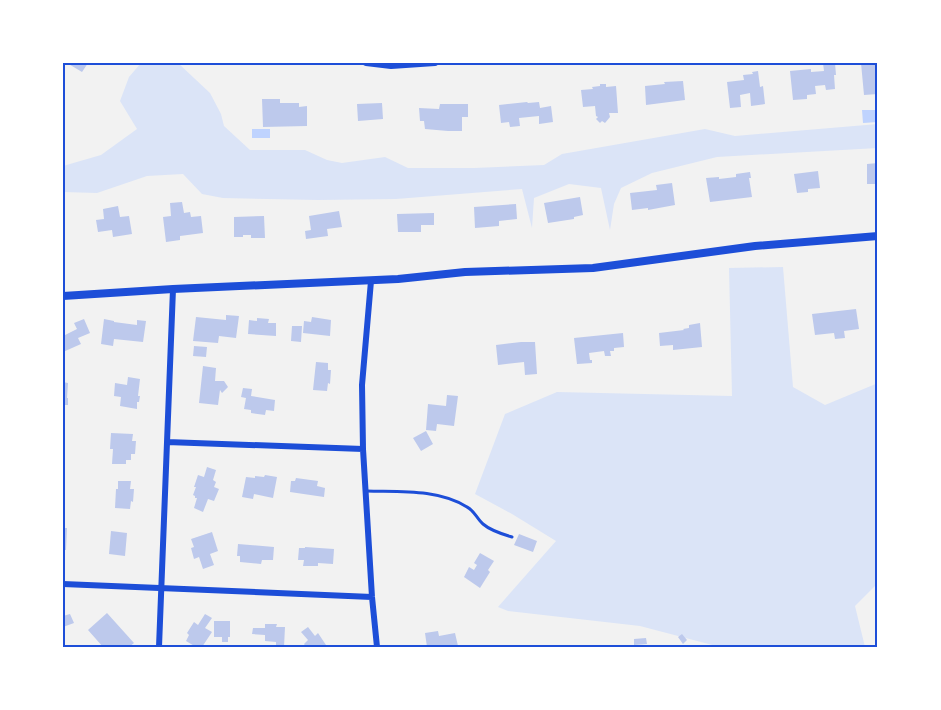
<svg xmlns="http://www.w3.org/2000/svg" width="941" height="710" viewBox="0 0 941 710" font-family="'PT Sans Narrow',sans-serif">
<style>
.green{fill:#dbe4f7}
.water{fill:#bfd3fe}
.building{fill:#bdc9ec}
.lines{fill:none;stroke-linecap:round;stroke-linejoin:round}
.service{stroke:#1d4ed8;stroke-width:3}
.minor{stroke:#1d4ed8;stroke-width:6}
.tertiary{stroke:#1d4ed8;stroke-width:8}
.neatline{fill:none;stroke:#1d4ed8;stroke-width:2}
</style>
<rect width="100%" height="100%" fill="#f2f2f2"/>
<path class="green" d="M141 63H178L210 93 221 114 224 126 250 150H305L327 160 342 163 385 157 408 168H474L544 165 562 154 705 129 735 136 878 124V148L717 157 652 173 621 188 614 204 610 230 601 188 569 184 534 198 532 228 522 189 396 199 318 200 223 198 202 194 183 174 147 176 97 193 63 192V166L101 155 137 129 120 101 129 77Z
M783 267 793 387 825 405 878 383V583L855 606 865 647H720L640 626 508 611 498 607 556 541 512 514 475 494 505 414 557 392 732 396 729 268Z"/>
<path class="water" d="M862 110H878V122L863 123Z
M252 129H270V138H252Z"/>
<path class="building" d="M67 63H88L82 72Z
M823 63H835L836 75H834L835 89 826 90 825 85 815 86 816 94 807 95V99L793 100 790 71 811 69V72L824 71Z
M861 63H877L878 94 864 95Z
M758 71 760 87 763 86 765 104 751 106 750 93 740 95 741 107 730 108 727 82 744 80 743 75 753 74 752 72Z
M683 81 685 100 646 105 645 86 665 84 664 82Z
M600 84H606V87L616 86 618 113H609L610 117 605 123 602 121 600 123 596 119 598 117 596 116 595 106 583 107 581 90 593 89 592 87 600 86Z
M262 99H280V103H299V107L307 106V126L263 127Z
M527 102 528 103 539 102 540 108 551 106 553 122 539 124V116L519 118 520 126 510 127 509 122 501 123 499 105Z
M382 103 383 119 358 121 357 104Z
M440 104H468V117H462V131H448L425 129 424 121H420L419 108 439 109Z
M878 163V184H867V164Z
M818 171 820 188 808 189V192L797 193 794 174Z
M750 172 751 178H749L752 197 710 202 706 178 719 177V179L736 177V174Z
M672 183 675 205 648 210V208L632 210 630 193 657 190 656 185Z
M580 197 583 215 574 217V219L548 223 544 203Z
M182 202 184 213 190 212 191 217 201 216 203 233 180 236V240L166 242 163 217 171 216 170 203Z
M516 204 517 219 499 221V226L475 228 474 207Z
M118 206 120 217 129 216 132 234 113 237 112 230 98 232 96 220 104 219 103 209Z
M339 211 342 227 327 229 328 236 306 239 305 231 311 230 309 216Z
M434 213V225H421V232H398L397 214Z
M264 216 265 238H251V235H243V237H234V217Z
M856 309 859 329 844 331 845 338 835 339 834 333 815 335 812 314Z
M226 315 239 316 236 338 219 336 218 343 193 341 196 317 226 320Z
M312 317 331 320 330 336 303 333 304 321 311 322Z
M257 318 269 319 268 323H276V336L248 334 249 320 257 321Z
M84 319 90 333 78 338 81 344 63 352V336L77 329 74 323Z
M104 319 114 321V322L137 325V320L146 321 143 342 114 339 113 346 101 344Z
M700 323 702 347 673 350V345L660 346 659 333 684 330 683 329 689 328V325Z
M292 326H302L301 342 291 341Z
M623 333 624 347 614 348V351H610L611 356H605L604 351 589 353 590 360H592V363L577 364 574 338Z
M521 342H535L537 374 525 375 524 362 498 365 496 345Z
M194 346 207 347 206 357 193 356Z
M316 362 328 363V370H331L330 384 328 383 327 391 313 390Z
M203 366 216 368 215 381H224L228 387 222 393 220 390 218 405 199 403Z
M128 377 140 379 138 396H140L139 402H137V409L120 406 121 397 114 396 115 383 127 385Z
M63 382 68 383 67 398H68V405H63Z
M243 388 252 389 251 396 275 400 274 411 266 410 265 415 251 413V410L244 409 246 398 241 397Z
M447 395 458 396 454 426 437 424 436 431 426 430 428 404 446 406Z
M426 431 433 444 421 451 413 438Z
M111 433 133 434 132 441H136L135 454H131V460H126V464H112L113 449H110Z
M207 467 216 470 213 480 216 482 214 487 219 489 214 501 208 499 203 512 194 508 197 498H195V496L193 495 196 487H194L198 475 204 477Z
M265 475 277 477 273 498 254 494 253 499 242 497 246 477 255 478V476L264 477Z
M296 478 318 481 317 486 325 488 324 497 290 492 291 481H295Z
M118 481H131L130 489H134L133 502 131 501 130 509 115 508 116 489H118Z
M63 528H67L66 550H63Z
M111 531 127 533 125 556 109 554Z
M212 532 218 551 210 554 214 565 203 569 199 557 194 559 191 548 194 547 191 539Z
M519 534 537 541 533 552 514 545Z
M238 544 274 547 273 560H262L261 564 240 562V556H237Z
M305 547 334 549 333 564 318 563V566H303L304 560H298L299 548H305Z
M480 553 494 561 488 570 490 572 480 588 464 577 469 567 474 570 477 565 474 563Z
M107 613 134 643 129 647H103L88 630Z
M70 614 74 623 63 627V616Z
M205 614 212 618 205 628 212 632 202 647H196L186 641 189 635 187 633 194 622 198 625Z
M214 621H230V637H228V642H222V637H214Z
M265 624H277L276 627H285L284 647H276V642L265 641V635L252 634 253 628H265Z
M308 627 315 636 318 633 326 645 323 647H306L304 644 308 640 301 632Z
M438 631 439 636 455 633 458 646 427 647 425 633Z
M682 634 687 640 683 644 678 637Z
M646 638 647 644 634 645V639Z"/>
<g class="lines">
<path class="service" d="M367 491C400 492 438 489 467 507 474 510 477 519 483 524 491 531 502 534 512 537"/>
<path class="minor" d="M366 63 391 66 435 63
M371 281 362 385 363 449 372 597 377 647
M167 442 363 449
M63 584 372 597
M159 647 173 289"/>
<path class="tertiary" d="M63 296 173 289 398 279 465 272 593 268 755 246 878 236"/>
</g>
<rect width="941" height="710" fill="none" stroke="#ffffff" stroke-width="129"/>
<rect x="64" y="64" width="812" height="582" class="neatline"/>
</svg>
